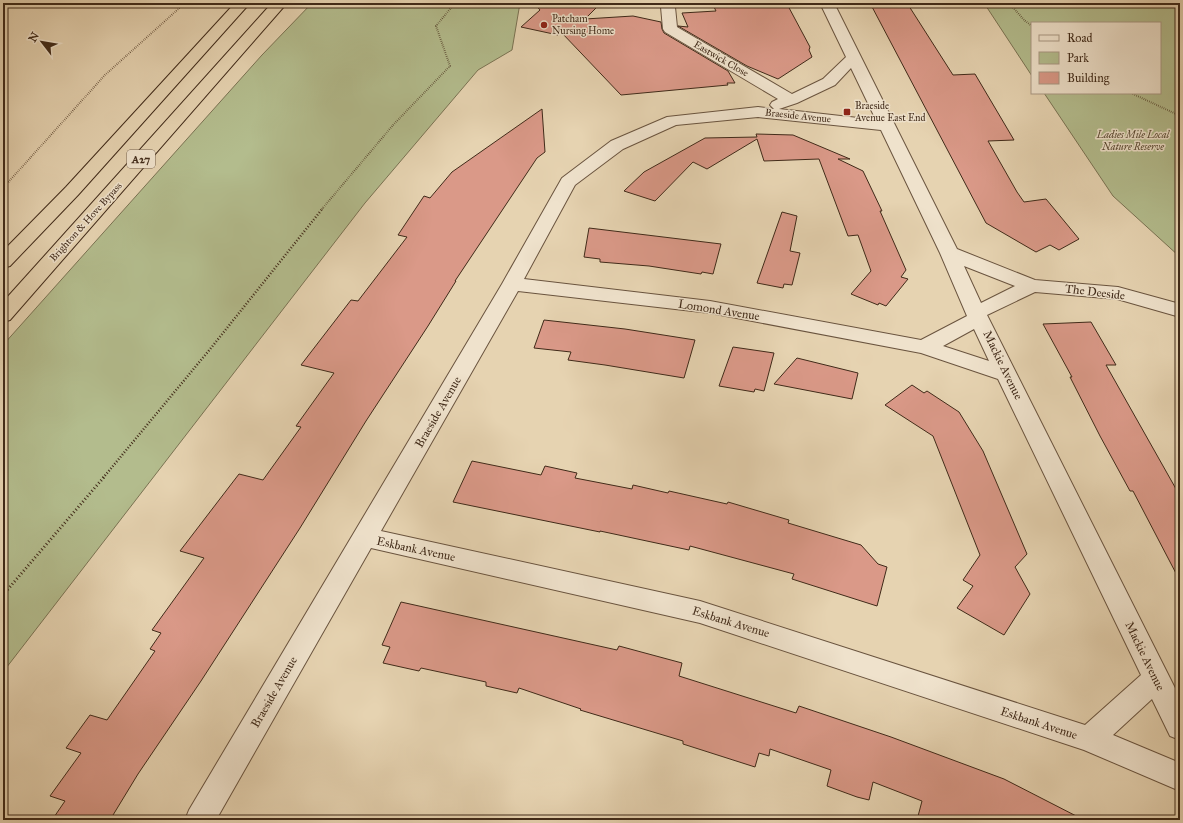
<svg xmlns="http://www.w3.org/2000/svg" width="1183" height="823" viewBox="0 0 1183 823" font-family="'IM FELL Great Primer',serif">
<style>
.green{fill:#b3bc8d;stroke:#7a7353}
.building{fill:#da9988;stroke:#402a19}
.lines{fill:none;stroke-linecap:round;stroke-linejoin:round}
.minor-casing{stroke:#6a543f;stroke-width:2}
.highway-casing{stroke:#402a19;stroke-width:2}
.path-far2{stroke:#402a19;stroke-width:2;stroke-dasharray:0.5 1.5;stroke-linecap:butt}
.path-far1{stroke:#402a19;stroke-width:2.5;stroke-dasharray:1 2;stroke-linecap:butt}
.path{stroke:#402a19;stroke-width:3;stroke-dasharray:1 2.5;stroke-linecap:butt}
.minor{fill:#efe2cc;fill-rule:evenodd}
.highway{fill:#e6d3b1;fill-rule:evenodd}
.poi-dot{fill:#8f2418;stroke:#efe2cc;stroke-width:1.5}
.labels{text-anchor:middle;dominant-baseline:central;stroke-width:3;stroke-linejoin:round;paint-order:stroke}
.far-poi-label{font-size:10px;fill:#402a19;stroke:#efe2cc;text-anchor:start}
.far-street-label{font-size:10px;fill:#402a19;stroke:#efe2cc}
.far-park-label{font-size:10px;font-style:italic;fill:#574730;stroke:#efe2cc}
.shield{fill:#efe2cc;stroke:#74614f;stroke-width:1}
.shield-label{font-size:11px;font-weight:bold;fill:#402a19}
.street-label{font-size:12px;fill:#402a19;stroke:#efe2cc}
</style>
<rect width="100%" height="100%" fill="#e6d3b1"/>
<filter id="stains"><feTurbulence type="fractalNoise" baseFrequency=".005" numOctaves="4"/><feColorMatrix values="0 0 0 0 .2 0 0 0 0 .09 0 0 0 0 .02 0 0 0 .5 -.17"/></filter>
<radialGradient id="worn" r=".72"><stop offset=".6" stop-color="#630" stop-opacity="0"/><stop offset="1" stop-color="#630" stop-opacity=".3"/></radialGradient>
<path class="green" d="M312 3H520L512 50 478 70 365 203 3 672V345L262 55Z
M984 3H1180V257L1113 196 1044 93H1160V23H1032V76Z"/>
<path class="building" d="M534 3H601L585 19 633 16 661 22 662 29 664 33 728 71 735 83H727L728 85 621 95 561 32 558 35 521 27 540 10Z
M870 3H907L953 75 975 74 1014 140 988 141 1017 192 1024 202 1046 199 1079 239 1059 250 1050 245 1036 252 986 223Z
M787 4 810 47 809 50 812 57 778 79 747 66 678 26 688 27 682 13 716 11 714 7Z
M542 109 545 152 537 158 455 281H456L428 326 366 421 300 528 201 681 138 774 110 820H52L65 801 50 796 81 753 66 748 90 715 107 720 155 651 150 649 161 633 152 630 204 558 180 551 239 474 263 480 301 427 296 426 334 373 301 365 351 300 358 301 407 237 398 235 424 196 430 198 452 172Z
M756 134 793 135 850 159H838L863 171 882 211H880L906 270 901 277 908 279 886 306 879 303 878 305 851 294 871 271 858 235 848 236 819 159 764 161 757 139 707 169 693 162 655 201 624 191 644 172 705 138 757 137Z
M782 212 797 216 790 251 800 253 792 285 784 284 783 288 757 283Z
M589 228 721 244 713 274 702 272 701 274 649 266 600 262V259L584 257Z
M544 320 625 329 695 340 684 378 605 365 568 360 571 352 534 348Z
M1091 322 1116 365H1106L1180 496V581L1133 491H1130L1100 436 1070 377H1072L1043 324Z
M733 347 774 353 764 391 755 389 754 392 719 386Z
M797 358 858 373 852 399 774 384Z
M912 385 924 393 927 391 959 412 983 451 1027 554 1015 567 1030 594 1004 635 957 608 973 586 963 580 980 555 933 436 885 405Z
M472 461 541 475 545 466 577 473 575 478 632 489 633 485 668 493 669 491 727 504 728 502 789 520 788 523 861 545 878 564 887 567 877 606 792 579 794 574 690 546 689 550 600 531V532L453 502Z
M401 602 617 650 619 646 682 663 679 676 796 713 799 706 891 737 1004 779 1084 820H917L922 801 873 782 869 800 857 797 827 786 831 770 770 749 769 756 759 753 755 767 683 744V741L580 710 581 709 519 688 517 693 486 686V682L421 668 419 671 383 663 390 647 382 645Z"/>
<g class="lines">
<defs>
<path id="minor" d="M669 3 673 4 675 7 677 27 792 94 823 79 846 57 820 3H834L957 249 1035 280 1118 287 1180 304V317L1117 299 1035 292 987 315 1180 698V740L1170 736 1152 699 1113 735 1180 763V791L1084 750 700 623 371 548 216 820H185L189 810 502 284 562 178 611 141 667 117 758 107 774 109 770 105 772 102 778 99 665 32 663 29 661 7 663 4ZM851 68 876 120 779 109 797 103 835 85ZM758 117 881 130 940 253 967 316 921 340 710 301 524 279 575 185 623 149 676 125ZM964 266 1015 286 981 303ZM518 291 710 313 921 353 998 379 1141 675 1085 725 700 601 381 531ZM974 329 989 361 943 346Z"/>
<path id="highway" d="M235 3H250L78 195 10 266 3 268V251L66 187Z
M272 3H287L10 320 3 322V302Z"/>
</defs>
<use href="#minor" class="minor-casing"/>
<use href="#highway" class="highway-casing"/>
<path class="path-far2" d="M1009 3 1024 20 1032 26
M1131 93 1176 114 1180 118
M3 188 105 75 185 3
M322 209 394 124 450 66 436 26 455 3"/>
<path class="path-far1" d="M103 478 211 348 323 208"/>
<path class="path" d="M3 595 104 477"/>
<use href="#minor" class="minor"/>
<use href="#highway" class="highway"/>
</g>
<g class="poi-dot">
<circle cx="544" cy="25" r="4"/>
<rect x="843" y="108" width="8" height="8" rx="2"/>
</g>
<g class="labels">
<g class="far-poi-label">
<text x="552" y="19">Patcham<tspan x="552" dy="12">Nursing Home</tspan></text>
<text x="855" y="106">Braeside<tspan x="855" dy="12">Avenue East End</tspan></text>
</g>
<g class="far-street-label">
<text transform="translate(721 59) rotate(30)">Eastwick Close</text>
<text transform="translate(798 116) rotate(6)">Braeside Avenue</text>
<text transform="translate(86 222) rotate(-48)">Brighton &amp; Hove Bypass</text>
</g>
<g class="far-park-label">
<text x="1133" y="135">Ladies Mile Local<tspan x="1133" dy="12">Nature Reserve</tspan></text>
</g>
<rect class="shield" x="127" y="150" width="28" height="18" rx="3"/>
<g class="shield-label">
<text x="141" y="159">A27</text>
</g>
<g class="street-label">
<text transform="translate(1095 292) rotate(7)">The Deeside</text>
<text transform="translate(719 310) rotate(9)">Lomond Avenue</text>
<text transform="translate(1003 365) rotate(64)">Mackie Avenue</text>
<text transform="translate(438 412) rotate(-60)">Braeside Avenue</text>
<text transform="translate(416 549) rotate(12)">Eskbank Avenue</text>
<text transform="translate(731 622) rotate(17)">Eskbank Avenue</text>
<text transform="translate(1145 656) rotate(64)">Mackie Avenue</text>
<text transform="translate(274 692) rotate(-60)">Braeside Avenue</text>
<text transform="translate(1039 723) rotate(18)">Eskbank Avenue</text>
</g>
</g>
<rect width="1183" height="823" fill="none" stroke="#e6d3b1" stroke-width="16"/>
<rect x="4" y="4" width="1175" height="815" fill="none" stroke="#402a19" stroke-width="2"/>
<rect x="8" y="8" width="1167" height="807" fill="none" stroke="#402a19"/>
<rect x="1031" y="22" width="130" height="72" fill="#efe2cc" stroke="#a99884"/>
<rect x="1039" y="35" width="20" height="6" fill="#efe2cc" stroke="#a99884"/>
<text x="1067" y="42" font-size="12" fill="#402a19">Road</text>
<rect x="1039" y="52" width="20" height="12" fill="#b3bc8d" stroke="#a99884"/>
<text x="1067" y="62" font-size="12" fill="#402a19">Park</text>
<rect x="1039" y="72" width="20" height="12" fill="#da9988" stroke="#a99884"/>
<text x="1067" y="82" font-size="12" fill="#402a19">Building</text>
<g transform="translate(42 42) rotate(301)" stroke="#efe2cc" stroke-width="3" paint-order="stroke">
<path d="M0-3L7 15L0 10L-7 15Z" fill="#402a19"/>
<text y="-6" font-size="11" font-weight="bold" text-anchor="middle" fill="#402a19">N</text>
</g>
<rect width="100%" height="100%" filter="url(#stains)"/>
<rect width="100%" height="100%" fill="url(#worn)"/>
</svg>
